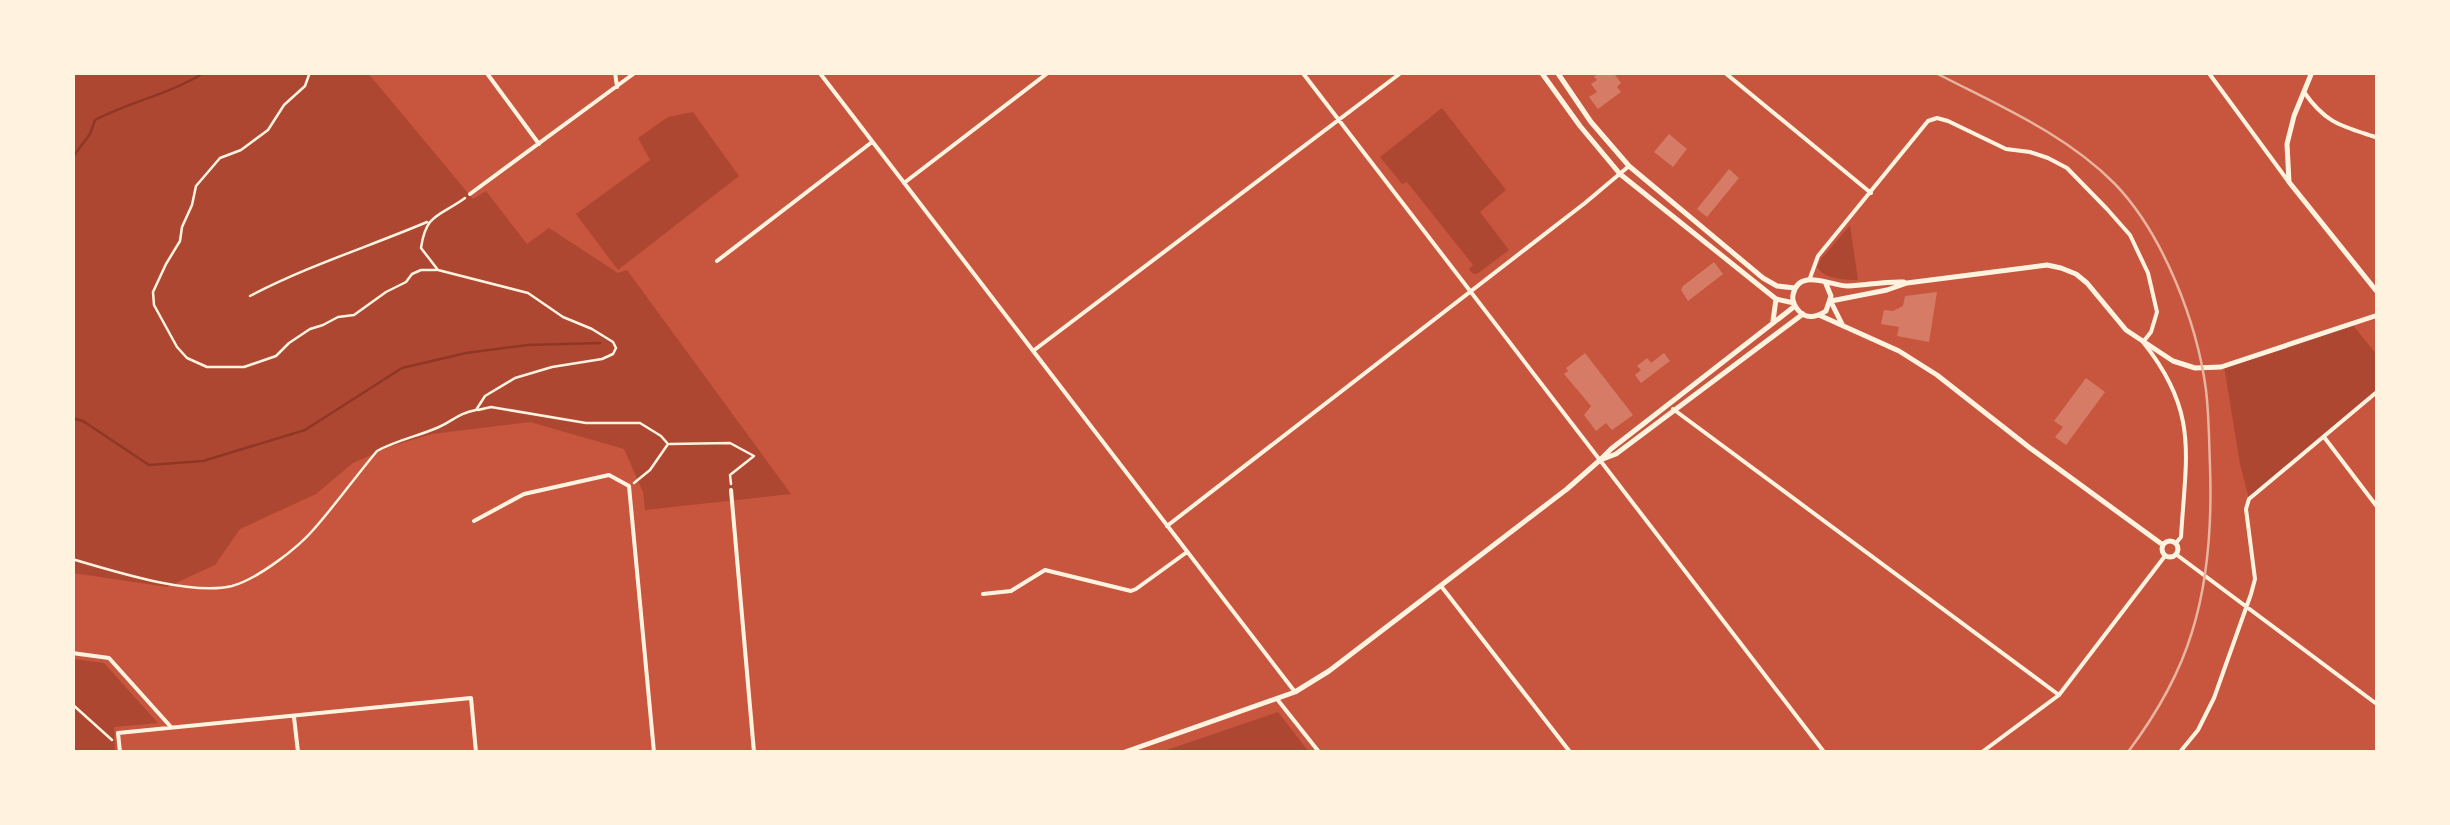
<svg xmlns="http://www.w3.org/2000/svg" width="2450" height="825" viewBox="0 0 2450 825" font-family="Poppins,sans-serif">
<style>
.green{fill:#ae4732}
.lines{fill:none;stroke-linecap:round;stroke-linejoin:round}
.stream{stroke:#8f3625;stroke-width:2.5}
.building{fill:#d67c66}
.path{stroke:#fff3e0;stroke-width:2.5}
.minor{stroke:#fff3e0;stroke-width:4}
.tertiary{stroke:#fff3e0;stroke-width:5}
.secondary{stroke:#fff3e0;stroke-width:5}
.rail{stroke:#e9b49f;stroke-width:2.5}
</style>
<rect width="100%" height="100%" fill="#c8553d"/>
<path class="green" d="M73 73H368L473 199 486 191 527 244 549 228 618 273 627 270 791 494 645 510 643 492 624 449 530 422 432 434 389 447 353 463 316 494 240 529 215 565 167 587 73 573Z
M1442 108 1506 190 1480 212 1509 250 1477 274H1473L1469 269 1473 265 1407 182 1402 184 1380 157Z
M693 112 739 176 618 270 576 214 650 160 638 138 668 117Z
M1850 225 1858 280C1844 280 1824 279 1817 267L1821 259Z
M2352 324 2377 355V391L2249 499 2240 464 2224 366Z
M73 659 104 663 158 723 114 727 115 752H73Z
M1278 712 1309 752H1161Z"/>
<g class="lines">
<path class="stream" d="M72 158 90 134 95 120C131 101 171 94 205 72
M72 418 83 421 149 465 203 461 305 430 402 368 466 353 528 345 600 343"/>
</g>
<path class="building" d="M1600 72H1613L1621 83 1617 87 1621 92 1598 109 1589 97 1597 92 1591 84 1597 80 1594 77Z
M1669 134 1687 149 1673 167 1654 152Z
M1729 169 1739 178 1707 217 1697 209Z
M1714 262 1723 274 1688 301 1681 290 1683 286Z
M1937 292 1929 342 1897 336 1899 327 1881 324 1884 310 1893 311 1903 306 1905 296Z
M1585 353 1633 415 1612 430 1606 423 1596 431 1584 415 1591 406 1564 374 1568 371 1566 368Z
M1664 353 1670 361 1641 383 1635 375 1641 370 1637 366 1647 358 1651 363Z
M2086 378 2105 392 2066 445 2055 437 2063 427 2054 421Z"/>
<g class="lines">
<path class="path" d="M310 72 305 86 284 105 268 130 241 150 220 158 196 186 192 205 182 227 180 241 166 264 153 292 154 305 177 347 187 358 207 367H244L276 356 289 343 310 329 323 325 338 317 354 315 386 292 406 282 412 274 421 270H436
M250 296C307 266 368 247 427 222
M478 410 491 407 586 423H640L661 436 668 444 650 470 634 483
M670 444 730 443 754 456 730 475 731 484
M72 559C113 571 191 596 232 586 257 579 297 549 314 529 336 504 356 476 377 451 397 440 419 436 439 427 454 420 459 413 476 410L485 396 515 378 552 367 602 359 613 354 616 348 613 342 592 329 563 317 528 293 438 270 421 248C426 213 439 217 465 198
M72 704 112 740"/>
<path class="minor" d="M486 72 539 144
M615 72 617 87
M819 72 1295 692
M1302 72 1824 752
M1724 72 1871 193
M2208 72 2288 181
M2304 92C2326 124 2342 126 2378 138
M904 183 1049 72
M470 194 636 72
M717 261 872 142
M1810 278 1818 256 1928 121 1937 118 1948 121 2006 149 2030 152 2048 158 2067 168 2107 209 2130 235 2148 273 2157 312 2151 332 2143 342C2199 412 2186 454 2181 537L2176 543
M1033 351 1402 72
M1673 409 2059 695
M2324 437 2378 508
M731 490 754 752
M474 521 524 494 609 475 629 486 654 752
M1167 526 1585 203 1629 166
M2177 555 2378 705
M1441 586 1570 752
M983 594 1011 591 1045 570 1131 591 1136 589 1187 552
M72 653 109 658 171 727
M1277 699 1319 752
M294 717 298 752
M120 752 118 733 471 698 476 752
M1982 752 2059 695 2165 556
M2180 752 2198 730 2214 698 2251 594 2255 579 2246 509 2249 499 2378 391"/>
<path class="tertiary" d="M2312 72 2294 116 2287 144 2289 182 2378 293
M1831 302 1843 326
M1819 315 1899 351 1937 375 2030 448 2163 545
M2162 549a8 8 0 1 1 16 0a8 8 0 1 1-16 0Z"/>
<path class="secondary" d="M1541 72 1580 126 1620 174 1776 299 1794 303
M1557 72 1591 122 1629 166 1763 278 1777 286 1795 288
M1826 284 1831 296 1826 311C1817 317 1806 320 1798 310 1794 305 1792 300 1793 295 1798 267 1831 286 1848 286 1868 285 1885 281 1904 282
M1831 301 1887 290 1907 283 2047 265 2061 268 2076 274 2087 283 2126 330 2173 361 2195 368 2221 367 2378 315
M1773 321 1776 299
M1603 459 1616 454 1803 314
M1125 752 1295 692 1329 671 1567 489 1600 460 1611 449 1795 306"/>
<path class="rail" d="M1934 72C1997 105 2065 133 2115 184 2163 234 2197 322 2206 390 2209 415 2209 441 2210 466 2212 522 2209 578 2192 632 2179 675 2155 716 2128 752"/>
</g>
<rect width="2450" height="825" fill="none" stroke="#fff3e0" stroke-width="150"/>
</svg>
